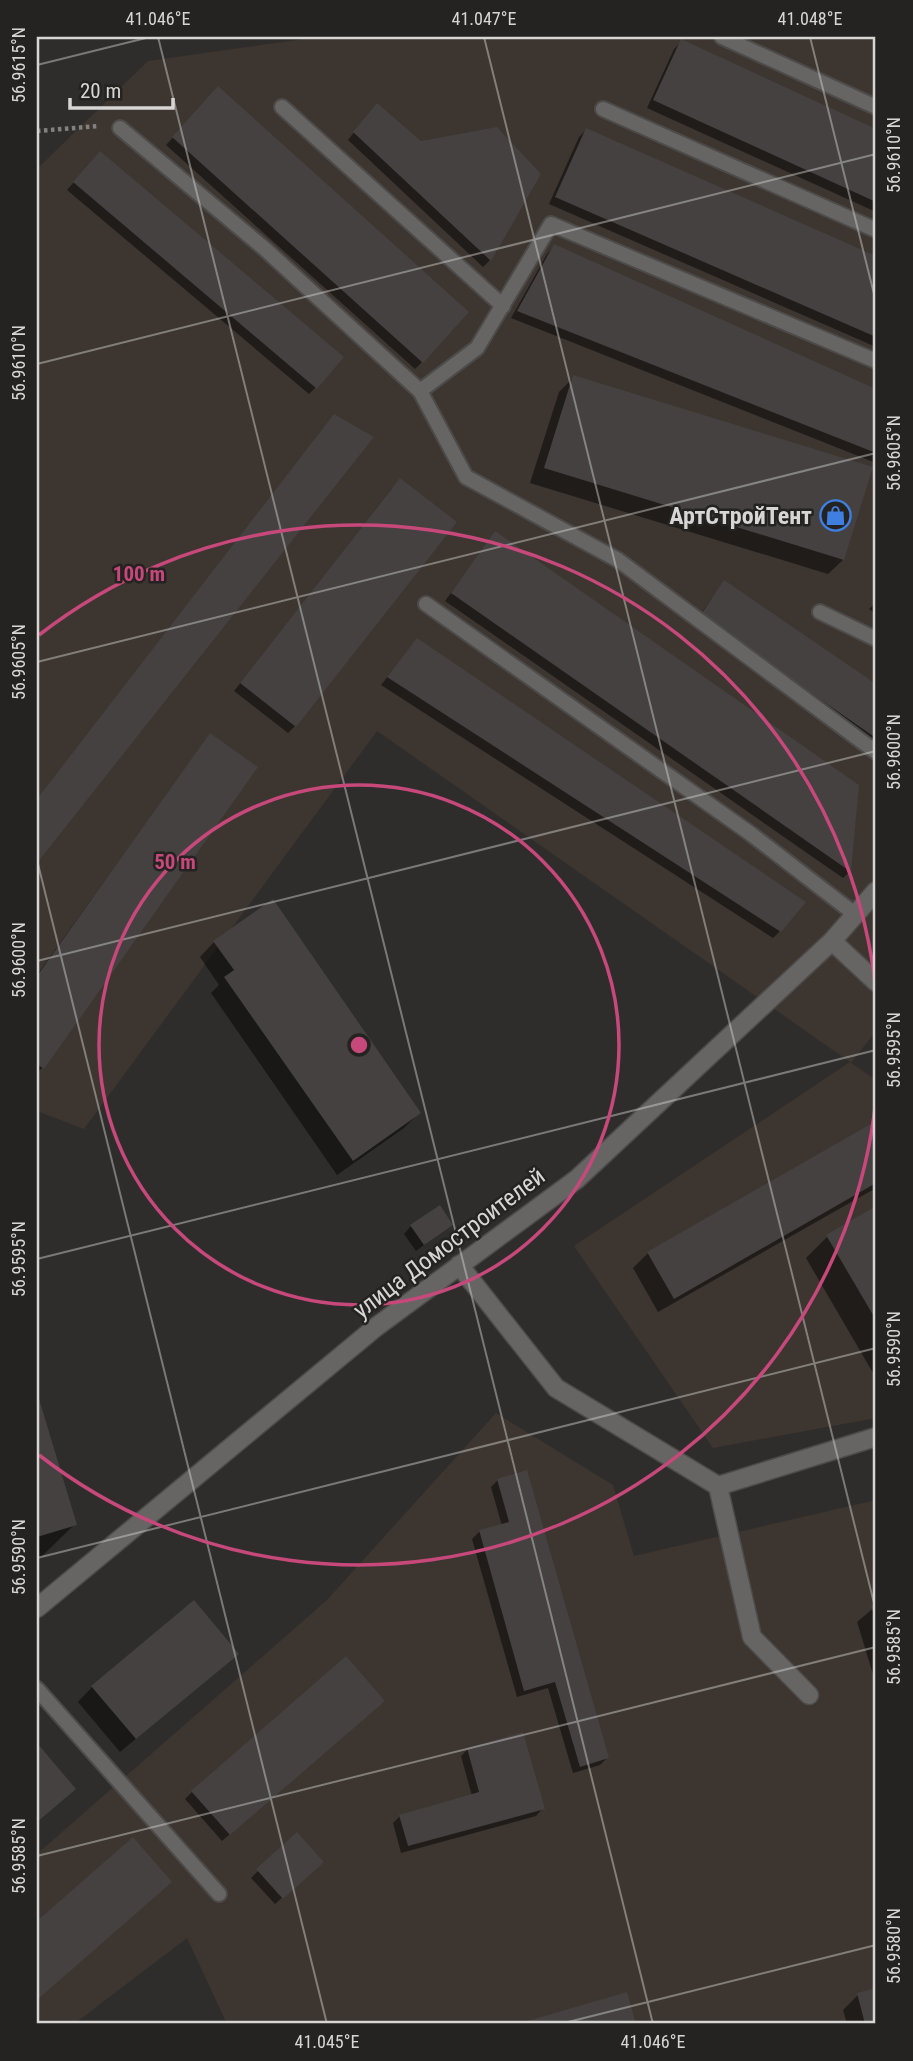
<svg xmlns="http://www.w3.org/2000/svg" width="913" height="2061" viewBox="0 0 913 2061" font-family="'Roboto Condensed',sans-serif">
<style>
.built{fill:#3d3530}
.shadow{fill:#0007}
.building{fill:#444140}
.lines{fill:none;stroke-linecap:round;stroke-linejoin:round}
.service-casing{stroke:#4d4b4a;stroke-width:18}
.minor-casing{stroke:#4d4b4a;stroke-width:21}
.path{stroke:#838180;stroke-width:4.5;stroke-dasharray:3.5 3.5;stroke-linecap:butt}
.service{stroke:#676563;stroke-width:14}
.minor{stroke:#676563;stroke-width:18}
.ticks{fill:none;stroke:#d7d6d5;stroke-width:2;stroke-opacity:0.45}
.ring{fill:none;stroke:#c7487a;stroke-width:3.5}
.labels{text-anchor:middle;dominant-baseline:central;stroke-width:5;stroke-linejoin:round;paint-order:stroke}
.poi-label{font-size:24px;font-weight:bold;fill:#d7d6d5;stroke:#252321;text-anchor:end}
.street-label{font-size:24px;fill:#d7d6d5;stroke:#252321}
.centre{fill:#c7487a;stroke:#252321;stroke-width:3.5}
.ring-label{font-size:21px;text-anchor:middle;font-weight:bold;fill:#c7487a;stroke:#252321;stroke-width:5;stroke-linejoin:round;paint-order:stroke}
.neatline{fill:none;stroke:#d7d6d5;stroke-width:2.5}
.ticks-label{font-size:18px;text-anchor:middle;fill:#d7d6d5}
</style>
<rect width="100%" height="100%" fill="#2f2d2b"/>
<path class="built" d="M319 37H876V1031L851 1063 876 1080V1418L713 1448 574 1246 850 1062 377 731 84 1129 37 1111V169L148 61Z
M496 1413 613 1485 634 1556 876 1500V2024H227L187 1938 74 2024H37V1854L327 1600Z"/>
<path class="shadow" d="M681 42 876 131V212L647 108 674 49Z
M211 96 422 362 415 369 166 145Z
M370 112 420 143 539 174 490 260 483 267 348 140Z
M586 130 876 257V347L549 204 579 137Z
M93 160 316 387 309 394 67 190Z
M554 246 876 392V463L511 318 547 254Z
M574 377 843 560 828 574 530 483 559 392Z
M393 487 295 726 288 733 234 691Z
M495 534 857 786 850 871 843 878 445 601Z
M724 582 876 686V749L694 623Z
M876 602V614L869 609Z
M410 648 780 931 773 938 381 685Z
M210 735 42 1068 37 1073V975Z
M214 942 419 1113 404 1128 337 1175 211 993 219 985 200 957Z
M876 1123V1188L658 1312 633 1268 648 1253Z
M876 1208V1378L806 1258 827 1237Z
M451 1225 416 1251 404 1234 411 1226Z
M37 1396 75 1524 37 1561Z
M498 1480 607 1758 600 1765 573 1773 548 1688 517 1697 472 1539 479 1532 502 1526 491 1487Z
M876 1606V1684L857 1622Z
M221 1668 120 1752 78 1702 92 1687Z
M375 1708 222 1841 185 1799 192 1792Z
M468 1749 543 1808 536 1816 401 1853 393 1823 400 1816 472 1796 461 1756Z
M314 1869 275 1904 251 1878 258 1871Z
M876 1990V2024H847L843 2010 858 1995Z
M625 1994 634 2024H521Z"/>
<path class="building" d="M681 39 876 129V202L653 100Z
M218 86 469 312 423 363 172 137Z
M377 103 421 141 497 127 541 174 491 261 353 132Z
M586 128 876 256V337L555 197Z
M100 151 344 357 317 389 73 182Z
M554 244 876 389V453L517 311Z
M573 375 873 467 844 560 544 468Z
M334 414 374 437 37 863V799Z
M400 478 457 522 296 727 240 683Z
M495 531 859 785 851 872 451 593Z
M724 580 876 684V738L700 616Z
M417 638 806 902 781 932 387 677Z
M210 733 258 767 44 1069 37 1064V976Z
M273 899 421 1113 353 1161 224 977 234 970 213 941Z
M876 1121V1183L674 1299 647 1252Z
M440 1205 453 1225 424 1245 410 1225Z
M876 1206V1320L826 1235Z
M37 1392 77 1525 37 1537Z
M527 1470 609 1758 580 1767 555 1682 524 1691 479 1530 509 1522 497 1479Z
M194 1600 239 1654 136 1739 91 1686Z
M876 1604V1620L871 1606Z
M346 1656 385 1701 230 1835 191 1791Z
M523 1732 545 1809 408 1846 399 1815 479 1792 467 1748Z
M37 1743 76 1789 37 1822Z
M297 1832 324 1862 283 1899 256 1869Z
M133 1837 172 1882 37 2000V1921Z
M876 1988V2024H865L857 1993Z
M627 1992 636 2024H517Z"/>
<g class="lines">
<defs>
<path id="service" d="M722 37 876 107
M282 107 503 306
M603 109 876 230
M120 128 265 249 420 391 477 348 551 224 876 361
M420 391 466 477 618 560 876 752
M426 604 751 834 856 915
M820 612 876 639
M37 1689 219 1894"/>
<path id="minor" d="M832 941 876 982
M459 1265 556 1388 718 1486 876 1437
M718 1486 752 1637 809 1695
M37 1608 376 1327 577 1179 832 941 876 891"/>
</defs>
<use href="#service" class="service-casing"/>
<use href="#minor" class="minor-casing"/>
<path class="path" d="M37 131 99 126"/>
<use href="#service" class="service"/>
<use href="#minor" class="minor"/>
</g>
<path class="ticks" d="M158 37 653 2024M484 37 876 1611M810 37 876 302M37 65 150 37M37 364 876 154M37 662 876 453M37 860 327 2024M37 961 876 751M37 1259 876 1050M37 1558 876 1348M37 1856 876 1647M560 2024 876 1945"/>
<g class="ring">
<circle cx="359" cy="1045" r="260"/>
<path d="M876 1099A520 520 0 0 1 39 1455M39 635A520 520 0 0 1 876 991"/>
</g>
<defs>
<symbol id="shop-ring" viewBox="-11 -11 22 22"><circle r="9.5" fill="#252321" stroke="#3f7fe0" stroke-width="1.5"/><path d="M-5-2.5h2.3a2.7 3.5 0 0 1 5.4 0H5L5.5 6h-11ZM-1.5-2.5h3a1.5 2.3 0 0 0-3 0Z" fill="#3f7fe0"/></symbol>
</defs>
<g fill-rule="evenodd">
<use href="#shop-ring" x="818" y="498" width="35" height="35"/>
</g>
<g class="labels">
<g class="poi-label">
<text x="812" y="516">АртСтройТент</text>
</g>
<g class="street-label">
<text transform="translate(449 1243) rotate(-37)">улица Домостроителей</text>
</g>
</g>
<circle cx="359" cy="1045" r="10" class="centre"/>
<g class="ring-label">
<text x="139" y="581">100 m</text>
<text x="175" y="869">50 m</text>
</g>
<rect width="913" height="2061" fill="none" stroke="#252321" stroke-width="77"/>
<path d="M70 98v10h103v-10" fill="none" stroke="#d7d6d5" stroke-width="3.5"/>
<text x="80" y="98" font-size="21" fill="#d7d6d5" stroke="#252321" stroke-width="5" paint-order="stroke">20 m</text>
<rect x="38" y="38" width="836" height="1984" class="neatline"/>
<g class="ticks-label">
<text x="158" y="25">41.046°E</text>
<text x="484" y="25">41.047°E</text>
<text x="810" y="25">41.048°E</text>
<text transform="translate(19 65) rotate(-90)" y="6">56.9615°N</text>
<text transform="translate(894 155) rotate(-90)" y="6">56.9610°N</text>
<text transform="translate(19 363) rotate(-90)" y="6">56.9610°N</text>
<text transform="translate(894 453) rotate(-90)" y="6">56.9605°N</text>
<text transform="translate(19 662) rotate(-90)" y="6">56.9605°N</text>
<text transform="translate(894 752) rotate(-90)" y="6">56.9600°N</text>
<text transform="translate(19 960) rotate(-90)" y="6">56.9600°N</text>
<text transform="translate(894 1050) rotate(-90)" y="6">56.9595°N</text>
<text transform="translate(19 1259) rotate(-90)" y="6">56.9595°N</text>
<text transform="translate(894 1349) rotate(-90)" y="6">56.9590°N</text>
<text transform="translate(19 1557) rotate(-90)" y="6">56.9590°N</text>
<text transform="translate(894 1647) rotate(-90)" y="6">56.9585°N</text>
<text transform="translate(19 1856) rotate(-90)" y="6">56.9585°N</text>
<text transform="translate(894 1946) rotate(-90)" y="6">56.9580°N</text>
<text x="327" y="2048">41.045°E</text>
<text x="653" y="2048">41.046°E</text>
</g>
</svg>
